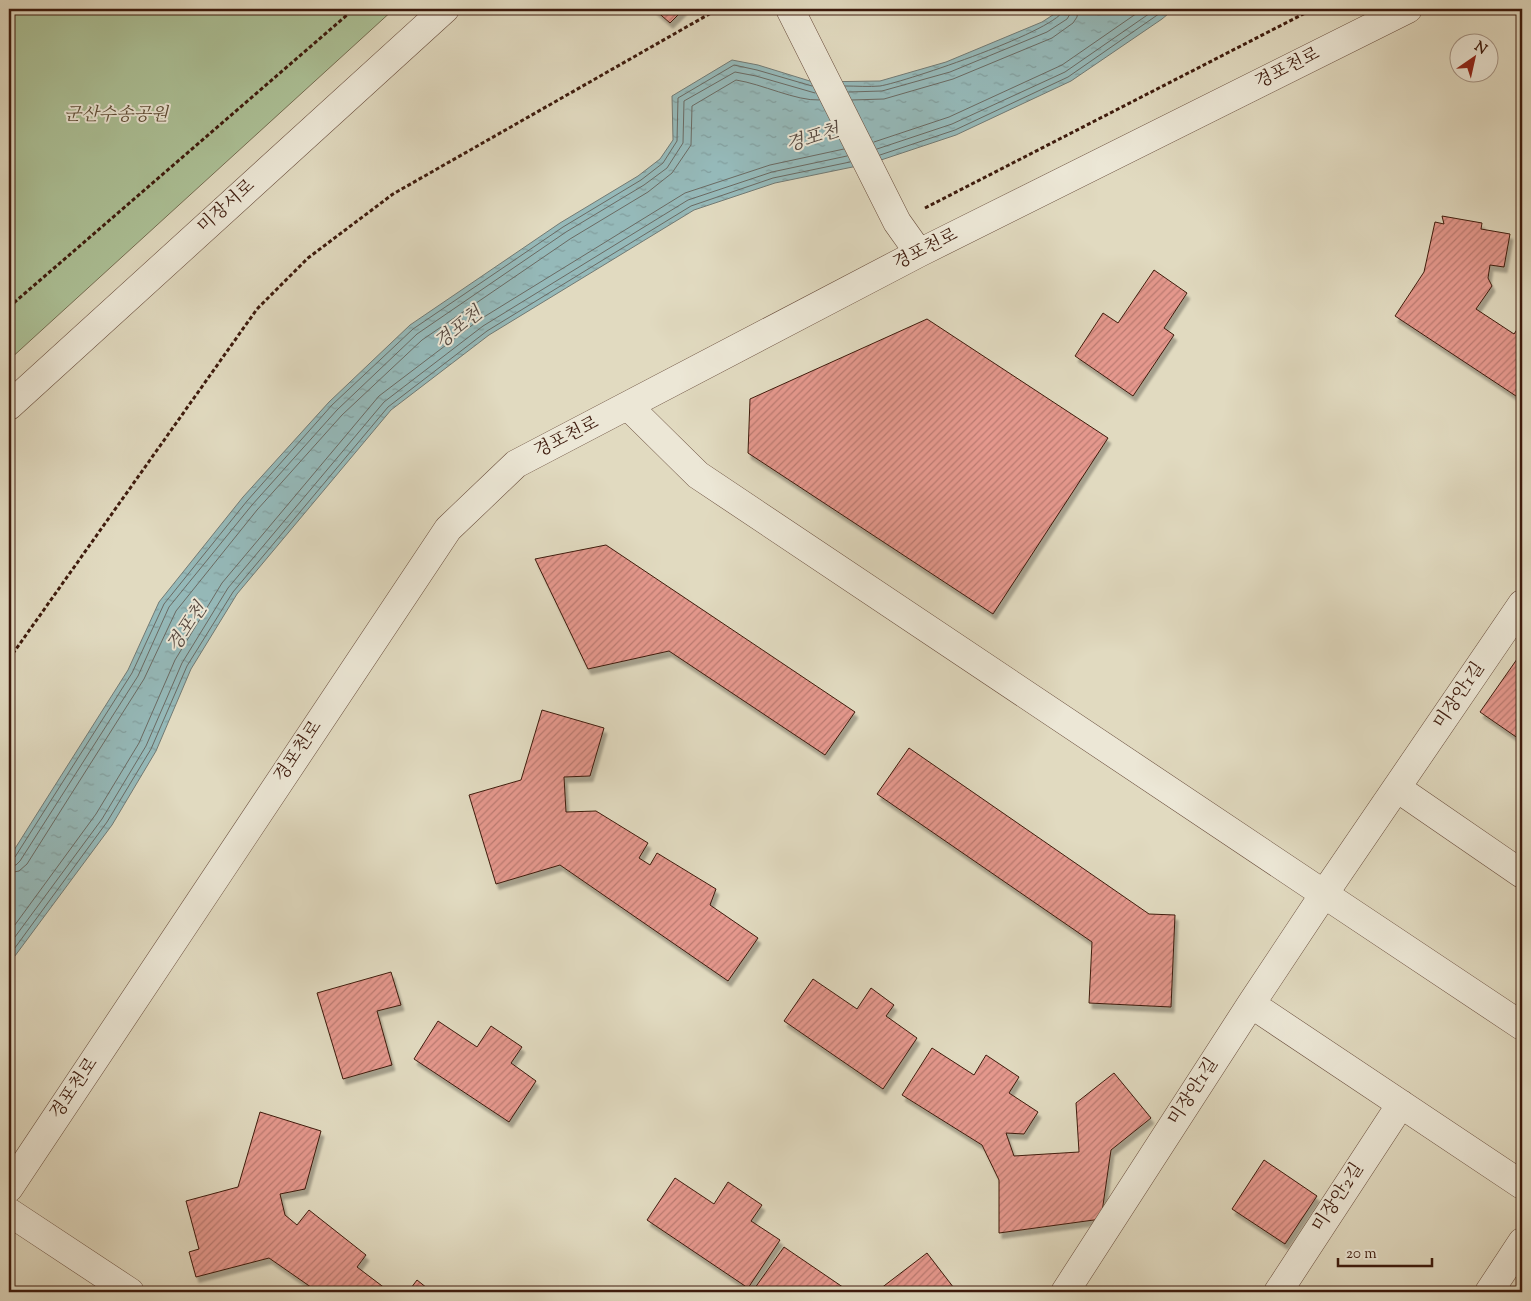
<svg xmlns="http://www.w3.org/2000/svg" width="1531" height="1301" viewBox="0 0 1531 1301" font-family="'Sorts Mill Goudy','Noto Serif KR',serif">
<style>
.green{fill:#acc197;stroke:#756e52}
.water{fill:url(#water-ripples);stroke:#727a74}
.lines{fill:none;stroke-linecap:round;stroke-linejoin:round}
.shore{stroke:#6a6a63;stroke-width:1}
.building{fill:url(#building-hatch);stroke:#3e1b0d;filter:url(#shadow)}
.minor-casing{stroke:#674b3a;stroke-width:29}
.path{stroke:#3e1b0d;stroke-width:3;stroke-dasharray:4 2.5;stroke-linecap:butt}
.minor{stroke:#ece7d6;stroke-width:28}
.labels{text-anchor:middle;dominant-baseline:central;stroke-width:4;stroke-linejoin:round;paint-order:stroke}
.street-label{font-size:18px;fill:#3e1b0d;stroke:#ece7d6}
.park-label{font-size:18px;font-style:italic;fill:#5f4d36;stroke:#ece7d6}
.water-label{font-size:19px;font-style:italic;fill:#584a41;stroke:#ece7d6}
</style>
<defs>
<pattern id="water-ripples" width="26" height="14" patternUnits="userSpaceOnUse" patternTransform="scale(1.25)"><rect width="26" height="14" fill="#95b9b9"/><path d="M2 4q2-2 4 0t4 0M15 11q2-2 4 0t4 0" fill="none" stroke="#829e9e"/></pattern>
<pattern id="building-hatch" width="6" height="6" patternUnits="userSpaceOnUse" patternTransform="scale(1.25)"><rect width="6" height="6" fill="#e5988d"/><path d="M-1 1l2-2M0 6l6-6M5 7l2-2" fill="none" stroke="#bb7b72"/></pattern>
<filter id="shadow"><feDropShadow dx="3" dy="5.5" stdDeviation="1" flood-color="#0004"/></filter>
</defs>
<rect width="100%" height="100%" fill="#e1dac0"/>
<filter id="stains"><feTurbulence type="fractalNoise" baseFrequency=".004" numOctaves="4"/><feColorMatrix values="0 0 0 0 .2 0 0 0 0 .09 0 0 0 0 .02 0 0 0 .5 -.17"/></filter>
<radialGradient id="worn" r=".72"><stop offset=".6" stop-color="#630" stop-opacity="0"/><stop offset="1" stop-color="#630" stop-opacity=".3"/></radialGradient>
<path class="green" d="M9 9H394L9 360Z"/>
<path class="water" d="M1062 9H1174L1162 19 1071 81 956 135 872 163 775 183 694 210 489 335 391 410 237 594 191 669 156 751 112 825 9 964V858L128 670 159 602 243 497 329 402 410 325 560 223 638 176 660 159 673 140 672 96 732 60 758 65 813 82 880 81 946 62 1042 22Z"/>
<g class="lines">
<path class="shore" d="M845 86C857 86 869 87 880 86 905 82 1062 29 1064 9
M849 92 882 91 950 72 1047 32 1067 19 1070 14 1071 9
M852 100 884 99 953 79 1052 38 1073 23 1077 17 1078 9
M874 142 949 117 1062 65 1143 9
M877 149 952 124 1065 72 1156 9
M880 155 955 130 1068 77 1166 9
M9 860 15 857 132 673 164 604 247 501 332 405 413 329 563 227 641 180 663 163 677 141 678 98 734 65 757 70 812 86
M9 866 16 865 20 861 138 676 169 607 252 505 337 410 417 334 566 232 644 185 667 168 683 143 684 101 735 72 756 76 815 93
M9 873 19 871 27 864 144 679 176 611 257 510 342 415 422 340 570 239 648 192 672 173 691 145 692 106 736 80C762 84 796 101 819 100
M9 933 96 814 139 743 175 660 222 583 379 396 479 320 685 193 770 165 844 149
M9 945 102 819 146 746 182 663 228 588 384 402 483 326 688 200 772 172 847 156
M9 956 107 822 151 749 187 666 233 592 388 407 487 331 691 206 773 178 850 162"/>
</g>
<path class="building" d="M654 9H684L670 23Z
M1442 216 1482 223 1481 229 1510 234 1504 267 1490 265 1488 278 1492 286 1476 309 1514 334 1522 322V400L1395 316 1424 272 1435 222 1444 224Z
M1154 270 1187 293 1164 328 1174 335 1133 396 1075 356 1103 313 1118 323Z
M927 319 1108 438 993 614 748 453 750 399Z
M606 545 855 712 825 755 669 651 588 669 535 559Z
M1522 652V741L1480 712Z
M542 710 604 728 590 776 564 777 566 812 596 811 648 843 639 858 650 865 657 853 716 889 710 905 758 938 728 981 560 865 496 884 469 795 521 780Z
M909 748 1149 914 1175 915 1171 1007 1089 1003 1092 942 877 794Z
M391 972 401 1005 377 1011 392 1065 343 1079 317 993Z
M813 979 857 1009 871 988 894 1005 886 1016 917 1038 883 1089 784 1021Z
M438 1021 477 1047 491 1026 522 1047 511 1063 536 1081 509 1122 414 1059Z
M932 1048 974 1075 986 1055 1019 1077 1009 1093 1038 1112 1024 1134 1006 1133 1014 1156 1079 1152 1076 1103 1114 1073 1151 1118 1111 1150 1101 1219 999 1233V1180L982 1145 902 1095Z
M260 1112 321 1131 305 1189 280 1194 285 1215 297 1225 309 1210 366 1255 357 1267 390 1292H318L269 1258 196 1277 189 1252 199 1249 186 1201 238 1187Z
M1264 1160 1317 1196 1285 1244 1232 1209Z
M675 1178 714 1204 728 1182 762 1205 751 1221 780 1240 748 1288 647 1220Z
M784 1247 850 1292H752Z
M927 1253 957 1292H876Z
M417 1280 432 1292H408Z"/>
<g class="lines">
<defs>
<path id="minor" d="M790 9 897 222 919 253
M9 406 445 9
M628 406 698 475 1324 894 1251 1004 1065 1292
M1522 604 1324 894 1522 1026
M1397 788 1522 874
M1251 1004 1522 1185
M9 1188 448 529 516 464 919 253 1408 9
M9 1212 130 1292
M1278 1292 1401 1104
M1489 1292 1522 1242"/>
</defs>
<use href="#minor" class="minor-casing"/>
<path class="path" d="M925 208 1313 9
M9 307 354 9
M9 659 257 309 308 258 393 194 718 9"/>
<use href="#minor" class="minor"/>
</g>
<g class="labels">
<g class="street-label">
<text transform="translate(1288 69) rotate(-27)">경포천로</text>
<text transform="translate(227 207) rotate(-42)">미장서로</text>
<text transform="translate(926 250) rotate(-27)">경포천로</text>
<text transform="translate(567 438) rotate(-27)">경포천로</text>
<text transform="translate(1460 696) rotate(-56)">미장안1길</text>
<text transform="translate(299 752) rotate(-56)">경포천로</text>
<text transform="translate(75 1089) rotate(-56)">경포천로</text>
<text transform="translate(1194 1092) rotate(-57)">미장안1길</text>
<text transform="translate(1339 1198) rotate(-57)">미장안2길</text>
</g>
<g class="park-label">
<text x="116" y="116">군산수송공원</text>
</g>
<g class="water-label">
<text transform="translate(813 139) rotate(-17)">경포천</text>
<text transform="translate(459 329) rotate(-39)">경포천</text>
<text transform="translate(188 628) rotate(-56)">경포천</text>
</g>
</g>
<rect width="1531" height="1301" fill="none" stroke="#e1dac0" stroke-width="30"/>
<rect x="10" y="10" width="1511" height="1281" fill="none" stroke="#3e1b0d" stroke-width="2.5"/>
<rect x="15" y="15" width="1501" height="1271" fill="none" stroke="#3e1b0d"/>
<g transform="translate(1474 58) rotate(34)"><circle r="24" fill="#ece7d6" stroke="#a69586"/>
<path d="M0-4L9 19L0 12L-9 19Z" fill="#8f2418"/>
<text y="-8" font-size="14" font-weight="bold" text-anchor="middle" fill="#3e1b0d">N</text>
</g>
<path d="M1338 1258v8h94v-8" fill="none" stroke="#3e1b0d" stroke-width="2.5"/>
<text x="1346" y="1258" font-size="15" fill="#3e1b0d" stroke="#ece7d6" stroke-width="4" paint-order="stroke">20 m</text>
<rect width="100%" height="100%" filter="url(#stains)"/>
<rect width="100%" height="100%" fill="url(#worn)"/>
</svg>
